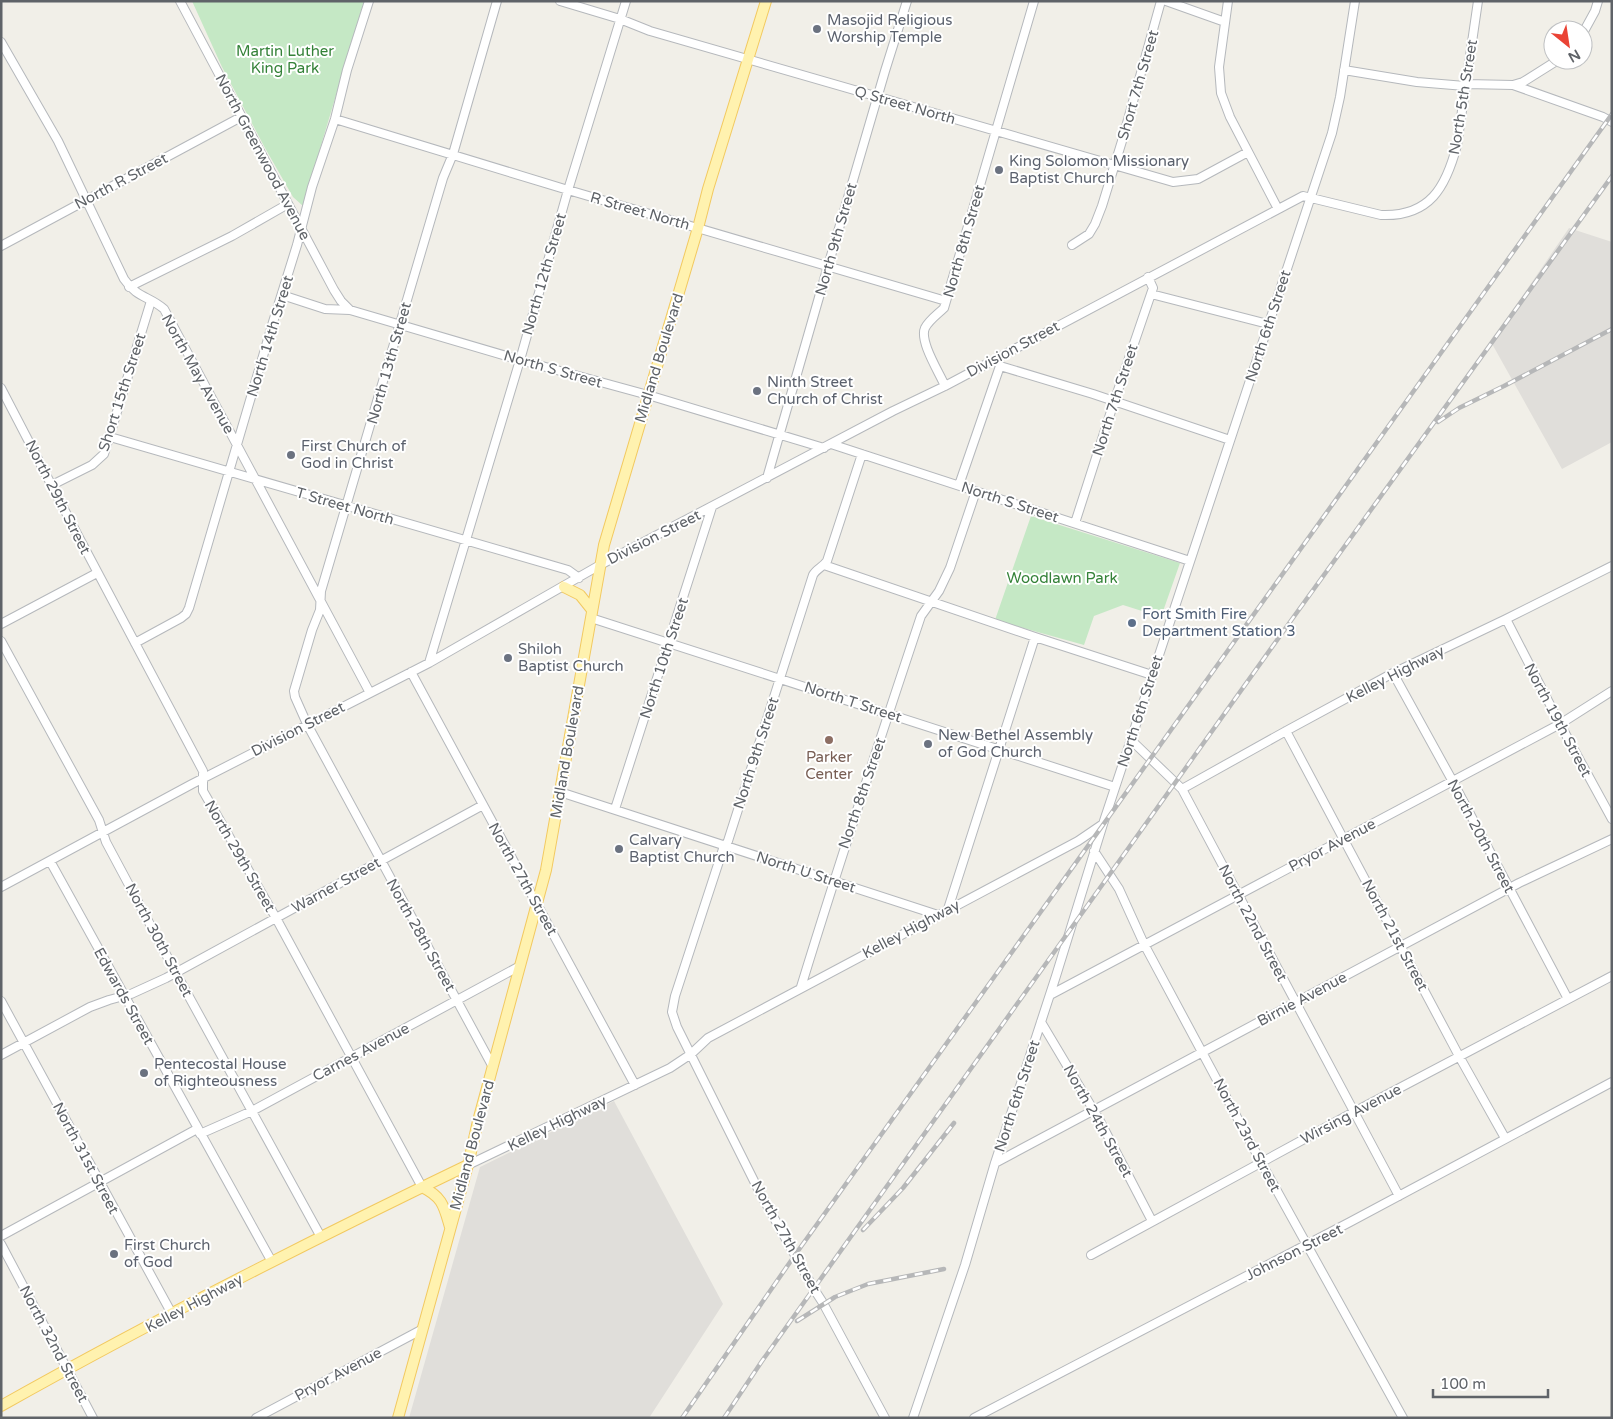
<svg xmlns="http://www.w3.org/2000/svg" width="1613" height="1419" viewBox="0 0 1613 1419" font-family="'Varela Round',sans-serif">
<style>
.industrial{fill:#e0deda}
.green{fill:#c5e8c5}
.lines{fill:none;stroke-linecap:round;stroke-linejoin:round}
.minor-casing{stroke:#b5b8bc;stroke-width:10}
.major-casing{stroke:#f2c960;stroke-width:12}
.minor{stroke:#fff;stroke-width:8}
.major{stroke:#fff2af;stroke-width:10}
.rail-casing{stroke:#b6b7b8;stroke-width:4.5}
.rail{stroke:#fff;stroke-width:2.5;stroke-dasharray:8;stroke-linecap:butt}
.worship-dot{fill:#6b7280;stroke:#fff;stroke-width:2}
.service-dot{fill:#5c6f8a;stroke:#fff;stroke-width:2}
.education-dot{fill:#8d6e63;stroke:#fff;stroke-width:2}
.labels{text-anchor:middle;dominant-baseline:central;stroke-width:4;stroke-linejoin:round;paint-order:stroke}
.worship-label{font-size:15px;fill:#5b616d;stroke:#fff;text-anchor:start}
.park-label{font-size:15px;fill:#348238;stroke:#fff}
.street-label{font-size:15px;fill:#5f6368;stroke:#fff}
.service-label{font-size:15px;fill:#4e5e75;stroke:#fff;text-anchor:start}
.education-label{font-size:15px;fill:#785e54;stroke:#fff}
</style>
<rect width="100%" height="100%" fill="#f1efe8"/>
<path class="industrial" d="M1569 228 1612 242V442L1562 469 1491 342Z
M614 1101 723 1304 649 1418H409L480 1167Z"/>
<path class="green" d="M192 1H364L303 206 293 197 265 148 222 67Z
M1031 516 1180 563 1161 617 1123 605 1094 616 1084 645 995 620Z"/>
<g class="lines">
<defs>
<path id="minor" d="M180 1 334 290 341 301 350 310
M560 1 620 19 650 31 1173 182 1198 179 1248 152
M1166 1 1225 22
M1228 1 1219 67 1221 93 1230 117 1278 209
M1583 33 1595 11 1598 1
M1 42 58 141 124 279C137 298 149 296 164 309L370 693
M1344 70 1417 82 1465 86
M1466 84 1513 85 1603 117 1612 122
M1513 85 1523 82 1558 60
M335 119 568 190 946 301
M1072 245 1089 234 1095 224 1102 206 1122 141 1161 1
M1 246 241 117
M129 287 232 236 288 204
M1151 294 1268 324
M282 295 325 309 350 310 520 360 648 395 824 448
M1000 366 1093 394 1230 440
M945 386C939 372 919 341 925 328 929 320 938 314 944 308L1034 1
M1 388 65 511 203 771V791L276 918 422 1187
M110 437 568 570 579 578
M831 444 1190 561
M862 454 827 561C823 567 816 569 813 575L728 841 723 849 675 996 672 1012 677 1027 760 1193 814 1289 823 1303 885 1418
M767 478 828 266 885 71 907 1
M52 485 92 465 104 454 151 301
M959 485 1000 366
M1075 523 1114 402 1153 288 1148 277
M824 565 1035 637 1152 675
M591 618 1115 787
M1506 619 1560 724 1612 819
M1 624 97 573
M1 641 99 820 106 842 176 973 321 1237
M135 643 181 618 186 614 189 608 273 322 297 245 312 187 335 119 347 70 369 1
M429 663 520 360 568 190 626 1
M411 672 635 1085
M1393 673 1452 780 1568 999
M1286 731 1459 1056 1505 1138
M1131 740 1182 789 1399 1196
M1182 789 1286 731 1393 673 1506 619 1612 566
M560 792 938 915
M615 809 712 507
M1094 851 1119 889 1144 944 1261 1162 1403 1418
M50 861 272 1262
M1 887 192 784 429 663 600 565 893 411 945 386 1303 196 1381 215C1430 217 1446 187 1457 145L1478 1
M948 909 1035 637
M801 987C839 863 880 739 921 616L939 591 950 568 976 491
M1050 995 1560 724 1612 691
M1 1001 172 1314
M1041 1022 1100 1121 1152 1221
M1 1055 90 1007 109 1000 131 994 166 978 483 805
M493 1067 307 724 295 697 294 691 312 630 320 610 321 591 443 178 453 154 497 1
M200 1134 252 1111 520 966
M995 1163 1519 883 1612 839
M468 1165 670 1068 691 1054 708 1038 1078 841 1103 824
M1 1236 197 1129
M1 1244 93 1418
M1091 1255 1354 1112 1612 976
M256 1418 421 1330
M913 1418 965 1265 995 1163 1056 976 1103 824 1332 133 1340 97 1355 1
M974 1418 1350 1222 1612 1082"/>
<path id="major" d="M564 587 580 595 592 610
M422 1187C443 1197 444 1207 450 1227
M1 1406C154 1320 310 1241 468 1165
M398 1418 468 1165 478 1121 546 870 604 545 698 228 708 189 766 1"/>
</defs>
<use href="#minor" class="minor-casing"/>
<use href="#major" class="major-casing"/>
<use href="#minor" class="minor"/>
<use href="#major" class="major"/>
<defs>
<path id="rail" d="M1438 422 1459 408 1504 386 1612 329
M863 1230 903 1188 954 1123
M797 1321 835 1297 868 1284 944 1269
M682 1418 795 1255 1612 114
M724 1418 762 1361 1290 622 1612 176"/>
</defs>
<use href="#rail" class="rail-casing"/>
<use href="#rail" class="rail"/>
</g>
<g class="worship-dot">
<circle cx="817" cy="29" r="5"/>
<circle cx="999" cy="170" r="5"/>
<circle cx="757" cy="391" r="5"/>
<circle cx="291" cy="455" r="5"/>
<circle cx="508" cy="658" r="5"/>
<circle cx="928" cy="744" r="5"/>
<circle cx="619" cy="849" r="5"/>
<circle cx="144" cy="1073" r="5"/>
<circle cx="114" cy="1254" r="5"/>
</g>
<circle class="service-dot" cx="1132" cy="623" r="5"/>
<circle class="education-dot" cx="829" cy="740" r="5"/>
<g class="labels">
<g class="worship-label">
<text x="827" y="20">Masojid Religious<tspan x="827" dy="17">Worship Temple</tspan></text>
<text x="1009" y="161">King Solomon Missionary<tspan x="1009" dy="17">Baptist Church</tspan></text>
<text x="767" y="382">Ninth Street<tspan x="767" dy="17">Church of Christ</tspan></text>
<text x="301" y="446">First Church of<tspan x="301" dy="17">God in Christ</tspan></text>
<text x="518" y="649">Shiloh<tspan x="518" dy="17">Baptist Church</tspan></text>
<text x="938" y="735">New Bethel Assembly<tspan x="938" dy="17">of God Church</tspan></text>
<text x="629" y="840">Calvary<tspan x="629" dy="17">Baptist Church</tspan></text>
<text x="154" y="1064">Pentecostal House<tspan x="154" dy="17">of Righteousness</tspan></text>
<text x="124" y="1245">First Church<tspan x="124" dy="17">of God</tspan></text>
</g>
<g class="park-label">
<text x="285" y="51">Martin Luther<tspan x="285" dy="17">King Park</tspan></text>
<text x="1062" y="578">Woodlawn Park</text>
</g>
<g class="street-label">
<text transform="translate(1138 85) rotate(-74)">Short 7th Street</text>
<text transform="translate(1463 97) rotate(-81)">North 5th Street</text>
<text transform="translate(905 105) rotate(16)">Q Street North</text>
<text transform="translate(263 157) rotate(62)">North Greenwood Avenue</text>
<text transform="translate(121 181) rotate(-28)">North R Street</text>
<text transform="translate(640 211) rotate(16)">R Street North</text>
<text transform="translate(836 239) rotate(-74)">North 9th Street</text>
<text transform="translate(964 241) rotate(-74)">North 8th Street</text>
<text transform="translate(544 274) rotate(-74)">North 12th Street</text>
<text transform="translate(1268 326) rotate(-72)">North 6th Street</text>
<text transform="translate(270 336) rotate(-73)">North 14th Street</text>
<text transform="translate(1013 349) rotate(-28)">Division Street</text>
<text transform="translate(659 358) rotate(-73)">Midland Boulevard</text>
<text transform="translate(389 363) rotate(-74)">North 13th Street</text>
<text transform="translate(553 369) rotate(16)">North S Street</text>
<text transform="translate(198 374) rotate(61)">North May Avenue</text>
<text transform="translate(122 392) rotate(-72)">Short 15th Street</text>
<text transform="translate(1115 400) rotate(-72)">North 7th Street</text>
<text transform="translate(58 497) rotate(63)">North 29th Street</text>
<text transform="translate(1010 502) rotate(18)">North S Street</text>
<text transform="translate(345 506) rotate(16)">T Street North</text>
<text transform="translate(654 537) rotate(-27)">Division Street</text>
<text transform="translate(664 658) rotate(-72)">North 10th Street</text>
<text transform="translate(1395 674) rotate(-27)">Kelley Highway</text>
<text transform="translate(853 702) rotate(18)">North T Street</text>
<text transform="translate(1140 711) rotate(-72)">North 6th Street</text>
<text transform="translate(1558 720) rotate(62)">North 19th Street</text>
<text transform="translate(298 729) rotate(-27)">Division Street</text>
<text transform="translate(567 752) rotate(-80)">Midland Boulevard</text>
<text transform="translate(756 753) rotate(-72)">North 9th Street</text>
<text transform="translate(862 793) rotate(-71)">North 8th Street</text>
<text transform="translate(1481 836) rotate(62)">North 20th Street</text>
<text transform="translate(1332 845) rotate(-28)">Pryor Avenue</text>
<text transform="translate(240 856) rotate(60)">North 29th Street</text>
<text transform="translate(806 872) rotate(18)">North U Street</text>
<text transform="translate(523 879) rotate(61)">North 27th Street</text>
<text transform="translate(336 885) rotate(-29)">Warner Street</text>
<text transform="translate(1253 923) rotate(62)">North 22nd Street</text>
<text transform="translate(911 929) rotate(-28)">Kelley Highway</text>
<text transform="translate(421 935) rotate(61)">North 28th Street</text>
<text transform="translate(1395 935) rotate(62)">North 21st Street</text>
<text transform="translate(159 940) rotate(62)">North 30th Street</text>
<text transform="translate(124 996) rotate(61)">Edwards Street</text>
<text transform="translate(1302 999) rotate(-28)">Birnie Avenue</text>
<text transform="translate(361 1052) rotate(-28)">Carnes Avenue</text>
<text transform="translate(1017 1096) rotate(-72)">North 6th Street</text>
<text transform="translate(1351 1114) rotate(-28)">Wirsing Avenue</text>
<text transform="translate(1098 1121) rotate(61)">North 24th Street</text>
<text transform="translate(557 1123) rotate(-26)">Kelley Highway</text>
<text transform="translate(1247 1135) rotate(62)">North 23rd Street</text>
<text transform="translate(472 1145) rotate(-75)">Midland Boulevard</text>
<text transform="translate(86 1158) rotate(62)">North 31st Street</text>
<text transform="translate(786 1237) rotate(61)">North 27th Street</text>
<text transform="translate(1294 1252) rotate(-27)">Johnson Street</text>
<text transform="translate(194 1303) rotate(-28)">Kelley Highway</text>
<text transform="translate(54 1344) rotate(62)">North 32nd Street</text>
<text transform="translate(338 1374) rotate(-28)">Pryor Avenue</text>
</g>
<g class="service-label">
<text x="1142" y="614">Fort Smith Fire<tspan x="1142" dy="17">Department Station 3</tspan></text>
</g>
<g class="education-label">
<text x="829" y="757">Parker<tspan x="829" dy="17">Center</tspan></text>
</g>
</g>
<rect width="1613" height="1419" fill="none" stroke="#5f6368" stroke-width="5"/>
<g transform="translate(1568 45) rotate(150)"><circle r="24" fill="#ffffff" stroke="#bfc1c3"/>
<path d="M0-4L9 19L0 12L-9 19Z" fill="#ea4335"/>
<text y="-8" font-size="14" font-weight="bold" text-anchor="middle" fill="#5f6368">N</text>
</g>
<path d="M1433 1389v8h115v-8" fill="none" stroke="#5f6368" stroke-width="2.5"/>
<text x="1440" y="1389" font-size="15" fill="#5f6368" stroke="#ffffff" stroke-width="4" paint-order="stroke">100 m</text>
</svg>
